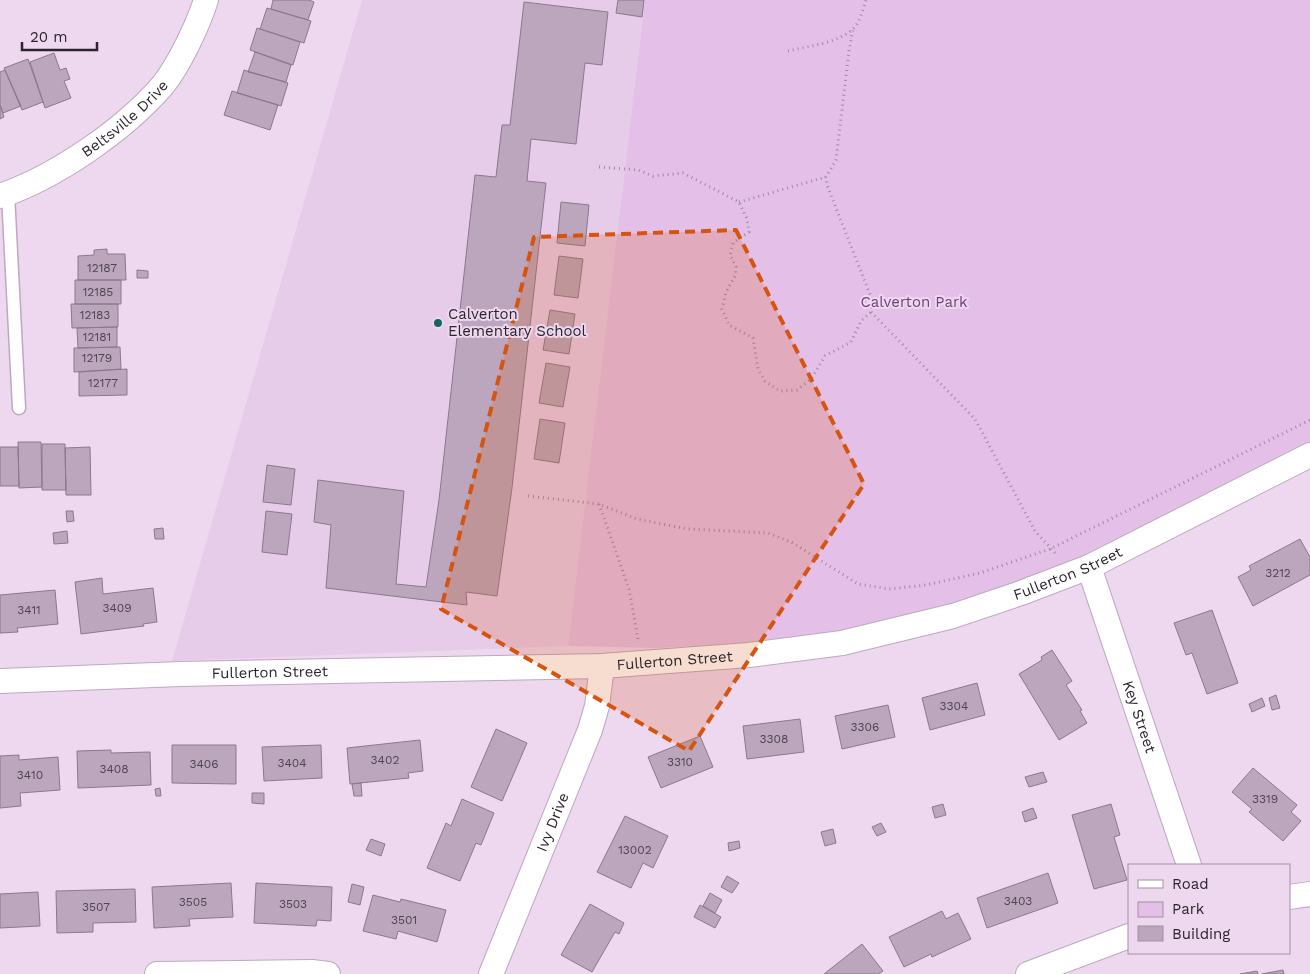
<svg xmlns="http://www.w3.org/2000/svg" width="1310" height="974" viewBox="0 0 1310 974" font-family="'Work Sans',sans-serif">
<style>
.built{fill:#e7ccea}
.green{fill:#e4c0e9}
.building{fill:#bba6bd;stroke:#8b788e}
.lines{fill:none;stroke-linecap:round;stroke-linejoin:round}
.lane-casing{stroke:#bda8bf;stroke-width:15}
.street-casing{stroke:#bda8bf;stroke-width:26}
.path{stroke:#9c8c9e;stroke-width:3;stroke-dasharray:1 4;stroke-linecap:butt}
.lane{stroke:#fff;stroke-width:12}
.street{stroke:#fff;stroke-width:24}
.marked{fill:#d5540f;fill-opacity:0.2;stroke:#d5540f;stroke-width:4;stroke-dasharray:10 6;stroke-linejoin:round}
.poi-dot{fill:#176666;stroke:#edd8f0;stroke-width:2}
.labels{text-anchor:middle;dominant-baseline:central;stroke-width:4;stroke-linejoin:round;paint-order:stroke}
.number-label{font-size:12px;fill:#504451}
.street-label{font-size:15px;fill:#2c242d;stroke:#edd8f0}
.park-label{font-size:15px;fill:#753d7d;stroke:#edd8f0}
.poi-label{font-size:15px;fill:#2c242d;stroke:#edd8f0;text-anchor:start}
</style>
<rect width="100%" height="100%" fill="#edd8f0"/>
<path class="built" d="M362 0H645L568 646 172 661Z"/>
<path class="green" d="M645 0H1310V443L1088 556 975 599 835 633 777 641 658 648 568 646Z"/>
<path class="building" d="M273 0H309L314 2 308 20 271 9Z
M618 0H644L642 17 616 13Z
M524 2 608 12 602 65 585 63 576 144 531 139 527 181 546 183 512 488 497 596 466 592 467 605 326 588 331 525 314 522 318 480 404 491 396 584 426 587 439 500 475 175 496 177 502 125H510Z
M267 8 311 21 304 43 260 29Z
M257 28 300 42 293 65 250 50Z
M255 52 291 65 286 82 248 72Z
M54 53 60 70 66 68 70 79 64 81 71 98 45 108 30 62Z
M28 59 43 102 22 110 4 68Z
M5 70 21 106 3 113 0 105V72Z
M244 70 288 83 281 106 237 93Z
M232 91 278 105 270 130 224 115Z
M0 105 4 117 0 119Z
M561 202 589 205 585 246 557 243Z
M107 249V254H125L126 280H78V256L94 255V250Z
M559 256 583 259 578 298 554 295Z
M137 270 148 271V278H137Z
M75 280H121V304H75Z
M71 304H118V327L72 328Z
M550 310 575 314 569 354 543 350Z
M117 327V347L78 348 77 328Z
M120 347 121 369 74 372V348Z
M546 363 570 367 563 407 539 403Z
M127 369V395L79 396V372Z
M540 419 565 423 559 463 534 459Z
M18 442H41L42 487 19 488Z
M42 444H65L66 490H42Z
M0 447H18L19 486H0Z
M90 447 91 495H66L65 448Z
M267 465 295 469 291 505 263 502Z
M66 511H73L74 521 67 522Z
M266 511 292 514 287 555 262 552Z
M163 528 164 539H155L154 529Z
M67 531 68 543 54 544 53 533Z
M1300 539 1310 557V575L1253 606 1238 577 1251 570 1249 566Z
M102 578 103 594 153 588 157 622 143 624 144 626 81 634 75 582Z
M55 590 58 624 17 628 18 632 0 633V595Z
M1212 610 1238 683 1207 694 1192 653 1186 655 1174 623Z
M1052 650 1072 681 1066 685 1082 710 1080 711 1087 723 1059 740 1019 674 1042 660 1041 657Z
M977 683 985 715 930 730 922 698Z
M1276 695 1280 708 1272 710 1269 698Z
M1262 698 1265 706 1252 712 1249 704Z
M888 705 895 737 842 749 835 716Z
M800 719 804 752 747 759 743 726Z
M496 729 527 743 502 801 471 787Z
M700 736 713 767 661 788 648 757Z
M420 740 423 771 408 773 409 778 350 784 347 748Z
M172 745H236V784L172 783Z
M321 745 322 778 264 781 262 747Z
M111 750V753L150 752 151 785 78 788 77 751Z
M19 755V760L58 757 60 790 20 793 21 806 0 808V756Z
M1253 768 1297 805 1291 812 1301 821 1283 841 1249 812 1252 809 1232 792Z
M1043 772 1047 782 1029 787 1025 777Z
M361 783 362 796H354L352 784Z
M160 788 161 796H156L155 789Z
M252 793H264V804L252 803Z
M462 799 494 813 481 845 476 843 460 881 427 868 446 823 451 826Z
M943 804 946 815 935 818 932 807Z
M1111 804 1120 835 1114 837 1127 880 1094 889 1072 815Z
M1033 808 1037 818 1025 822 1022 812Z
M625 816 668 836 653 868 643 863 631 888 597 872Z
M881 823 886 832 877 836 872 827Z
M833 829 836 843 825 846 821 832Z
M371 839 385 844 381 856 366 850Z
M739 841 740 848 729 851 728 843Z
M1048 873 1058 903 987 928 977 898Z
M727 876 739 883 732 893 721 887Z
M231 883 233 917 189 919 190 926 154 928 152 887Z
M256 883 332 887 331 921 317 920 316 926 254 923Z
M352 884 364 887 360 905 348 902Z
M135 889 136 922 93 923V932L57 933 56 891Z
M38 892 40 926 0 928V894Z
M710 893 722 900 715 913 703 906Z
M373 895 400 902 401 899 446 910 437 942 398 931 396 939 363 931Z
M590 904 624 923 619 934 615 932 592 972 561 955Z
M700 905 721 917 715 928 694 917Z
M942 911 946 919 958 913 971 939 932 957 931 954 904 967 889 937Z
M862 944 883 971 878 974H824Z
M1283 970 1284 974H1262Z
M1257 971 1258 974H1240Z"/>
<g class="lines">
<defs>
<path id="lane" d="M8 194 19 408"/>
<g id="street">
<path id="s1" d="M0 196C56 177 124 130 163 85 179 65 198 25 206 0"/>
<path id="s2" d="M1089 567 1189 865"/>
<path id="s3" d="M0 681 180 674 602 666 749 655 842 643 953 616 1021 593 1089 567 1310 455"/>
<path d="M1289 897 1310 894"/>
<path d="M157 974 312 972 328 974"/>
<path id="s4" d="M491 974 590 730 597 706 602 666"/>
<path d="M1028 974 1129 936"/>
</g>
</defs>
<use href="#lane" class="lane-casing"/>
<use href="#street" class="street-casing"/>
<path class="path" d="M788 51C808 46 836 44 853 29 860 22 863 9 866 0
M599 167 638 170 653 176 683 173 739 202 747 219 749 232 733 243 730 255 736 267 735 276 726 292 722 309 729 325 753 338 758 369 765 381 780 391 797 390 811 379 825 356 851 342 861 321 871 312 873 302 827 185 826 177 836 160 849 51 853 29
M739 202 826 177
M871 312 975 419 1035 531 1056 554
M528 496 599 504 637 519 688 529 768 533 793 543 858 584 889 589 926 585 980 573 1050 549 1310 420
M599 504 629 589 638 639"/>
<use href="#lane" class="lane"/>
<use href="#street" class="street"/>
</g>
<path class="marked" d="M736 230 864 484 689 751 441 609 534 237Z"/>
<circle class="poi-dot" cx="438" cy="323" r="5"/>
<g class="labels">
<g class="number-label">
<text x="102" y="268">12187</text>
<text x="98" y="292">12185</text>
<text x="95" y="315">12183</text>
<text x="97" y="337">12181</text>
<text x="97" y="358">12179</text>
<text x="103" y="383">12177</text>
<text x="1278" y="573">3212</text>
<text x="117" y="608">3409</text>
<text x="29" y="610">3411</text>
<text x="954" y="706">3304</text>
<text x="865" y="727">3306</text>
<text x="774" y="739">3308</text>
<text x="385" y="760">3402</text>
<text x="680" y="762">3310</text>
<text x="292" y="763">3404</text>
<text x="204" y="764">3406</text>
<text x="114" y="769">3408</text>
<text x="30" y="775">3410</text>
<text x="1265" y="799">3319</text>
<text x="635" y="850">13002</text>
<text x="1018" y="901">3403</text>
<text x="193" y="902">3505</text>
<text x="293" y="904">3503</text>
<text x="96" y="907">3507</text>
<text x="404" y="920">3501</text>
</g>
<g class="street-label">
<text stroke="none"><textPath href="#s1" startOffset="148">Beltsville Drive</textPath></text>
<text stroke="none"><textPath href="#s3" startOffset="1080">Fullerton Street</textPath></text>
<text stroke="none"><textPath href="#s3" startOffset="675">Fullerton Street</textPath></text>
<text stroke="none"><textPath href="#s3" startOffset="270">Fullerton Street</textPath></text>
<text stroke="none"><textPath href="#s2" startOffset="158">Key Street</textPath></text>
<text stroke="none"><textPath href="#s4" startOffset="164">Ivy Drive</textPath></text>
</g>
<g class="park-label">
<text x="914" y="302">Calverton Park</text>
</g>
<g class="poi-label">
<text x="448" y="314">Calverton<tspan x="448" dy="17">Elementary School</tspan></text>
</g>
</g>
<rect x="1128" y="864" width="162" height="90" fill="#edd8f0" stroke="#a090a2"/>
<rect x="1138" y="880" width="25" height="8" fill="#ffffff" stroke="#a090a2"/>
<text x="1172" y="889" font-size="15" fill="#2c242d">Road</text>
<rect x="1138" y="902" width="25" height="15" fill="#e4c0e9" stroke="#a090a2"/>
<text x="1172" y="914" font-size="15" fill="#2c242d">Park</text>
<rect x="1138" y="926" width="25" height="15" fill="#bba6bd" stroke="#a090a2"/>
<text x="1172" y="939" font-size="15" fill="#2c242d">Building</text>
<path d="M22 42v8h75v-8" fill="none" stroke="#2c242d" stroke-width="2.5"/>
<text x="30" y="42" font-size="15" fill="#2c242d" stroke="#edd8f0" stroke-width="4" paint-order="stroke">20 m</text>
</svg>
